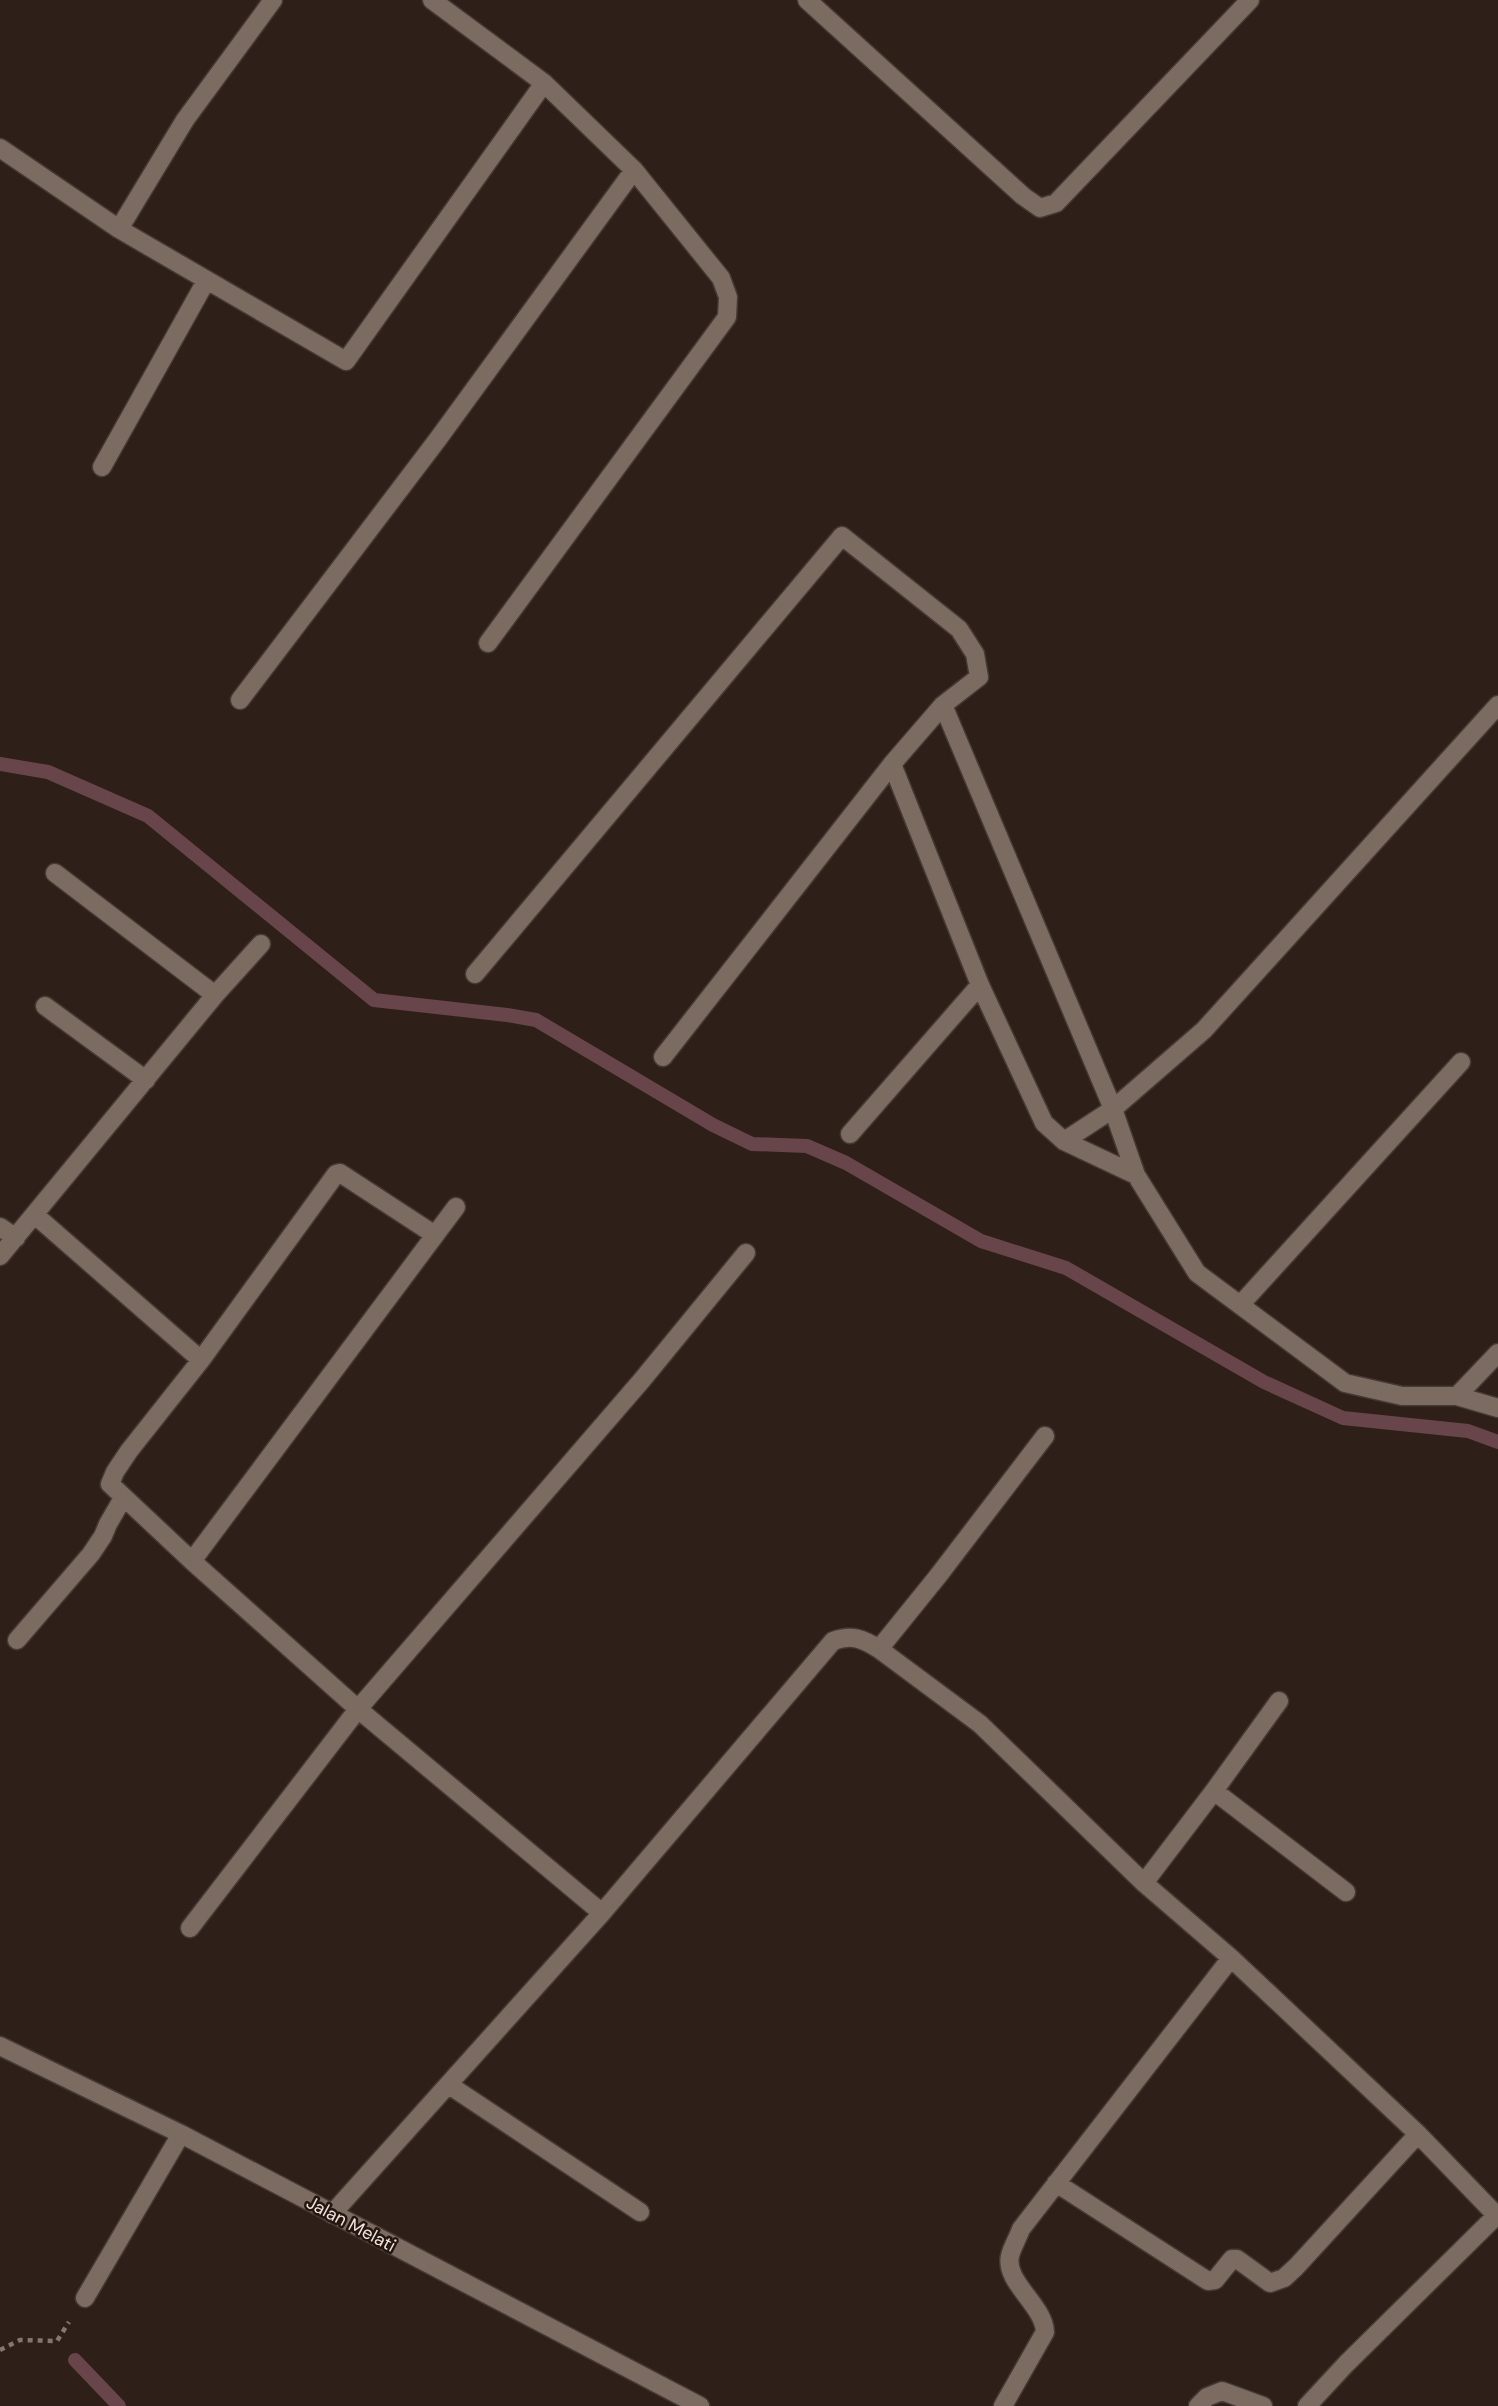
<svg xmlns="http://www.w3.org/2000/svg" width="1498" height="2406" viewBox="0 0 1498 2406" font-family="'DM Sans',sans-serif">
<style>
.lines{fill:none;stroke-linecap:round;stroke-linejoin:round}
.stream{stroke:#68454a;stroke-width:14}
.minor-casing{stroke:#453934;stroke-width:21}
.path{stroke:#847771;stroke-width:4.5;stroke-dasharray:5 5;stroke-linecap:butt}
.minor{stroke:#7c6b61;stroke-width:18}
.labels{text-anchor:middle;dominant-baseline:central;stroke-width:5;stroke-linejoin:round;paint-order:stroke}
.street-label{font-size:18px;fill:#eee4df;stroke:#24160f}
</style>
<rect width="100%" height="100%" fill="#2e1f18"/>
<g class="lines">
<path class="stream" d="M0 764 48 772 148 816 374 1000 507 1015 536 1020 713 1125 752 1144 807 1146 846 1163 981 1241 1066 1268 1264 1382 1343 1418 1468 1431 1498 1442
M75 2360 119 2406"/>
<defs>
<path id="minor" d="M432 0 544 83 634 170 721 278 728 297 727 317 488 643
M807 0 1023 196 1040 208 1056 203 1250 0
M0 148 119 229 346 361 544 83
M119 229 185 120 273 0
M102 467 206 281
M240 700 438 439 634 170
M943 705 1113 1109 1136 1175 1197 1273 1345 1383 1402 1396H1457L1498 1408
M892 764 980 985 1044 1123 1064 1141 1136 1175
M55 873 215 995
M475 974 842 536 959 629 975 654 979 677 943 705 892 764 663 1057
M45 1006 146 1080
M850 1134 980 985
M1064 1141 1113 1109 1204 1030 1498 705
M35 1215 201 1360
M0 1227 16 1238
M435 1235 340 1173 336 1174 201 1360 129 1451 115 1472 110 1484 192 1561 358 1709 602 1913
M0 1256 215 995 261 944
M1241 1304 1461 1062
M1457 1396 1498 1353
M192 1561 456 1207
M17 1640 91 1554 103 1536 108 1524 123 1498
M879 1649 938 1576 1045 1436
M1214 1791 1346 1892
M1144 1883 1214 1791 1279 1701
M190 1928 358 1709 642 1380 746 1253
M0 2046 181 2134 700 2406
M449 2085 640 2212
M1056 2183 1208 2281 1215 2280 1232 2259H1237L1270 2283 1284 2278 1296 2267 1418 2134
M332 2214 602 1913 833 1641C852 1634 863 1639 879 1649L980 1724 1144 1883 1231 1958 1418 2134 1498 2217
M85 2298 181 2134
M1003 2406 1045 2332C1044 2305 1004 2282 1010 2256 1012 2247 1018 2238 1021 2229L1231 1958
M1198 2406 1207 2397 1222 2391 1263 2406
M1307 2406 1346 2364 1497 2215"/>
</defs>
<use href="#minor" class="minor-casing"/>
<path class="path" d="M0 2350 20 2340 57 2341 69 2322"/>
<use href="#minor" class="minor"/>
</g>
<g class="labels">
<g class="street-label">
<text transform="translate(351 2224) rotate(28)">Jalan Melati</text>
</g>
</g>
</svg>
